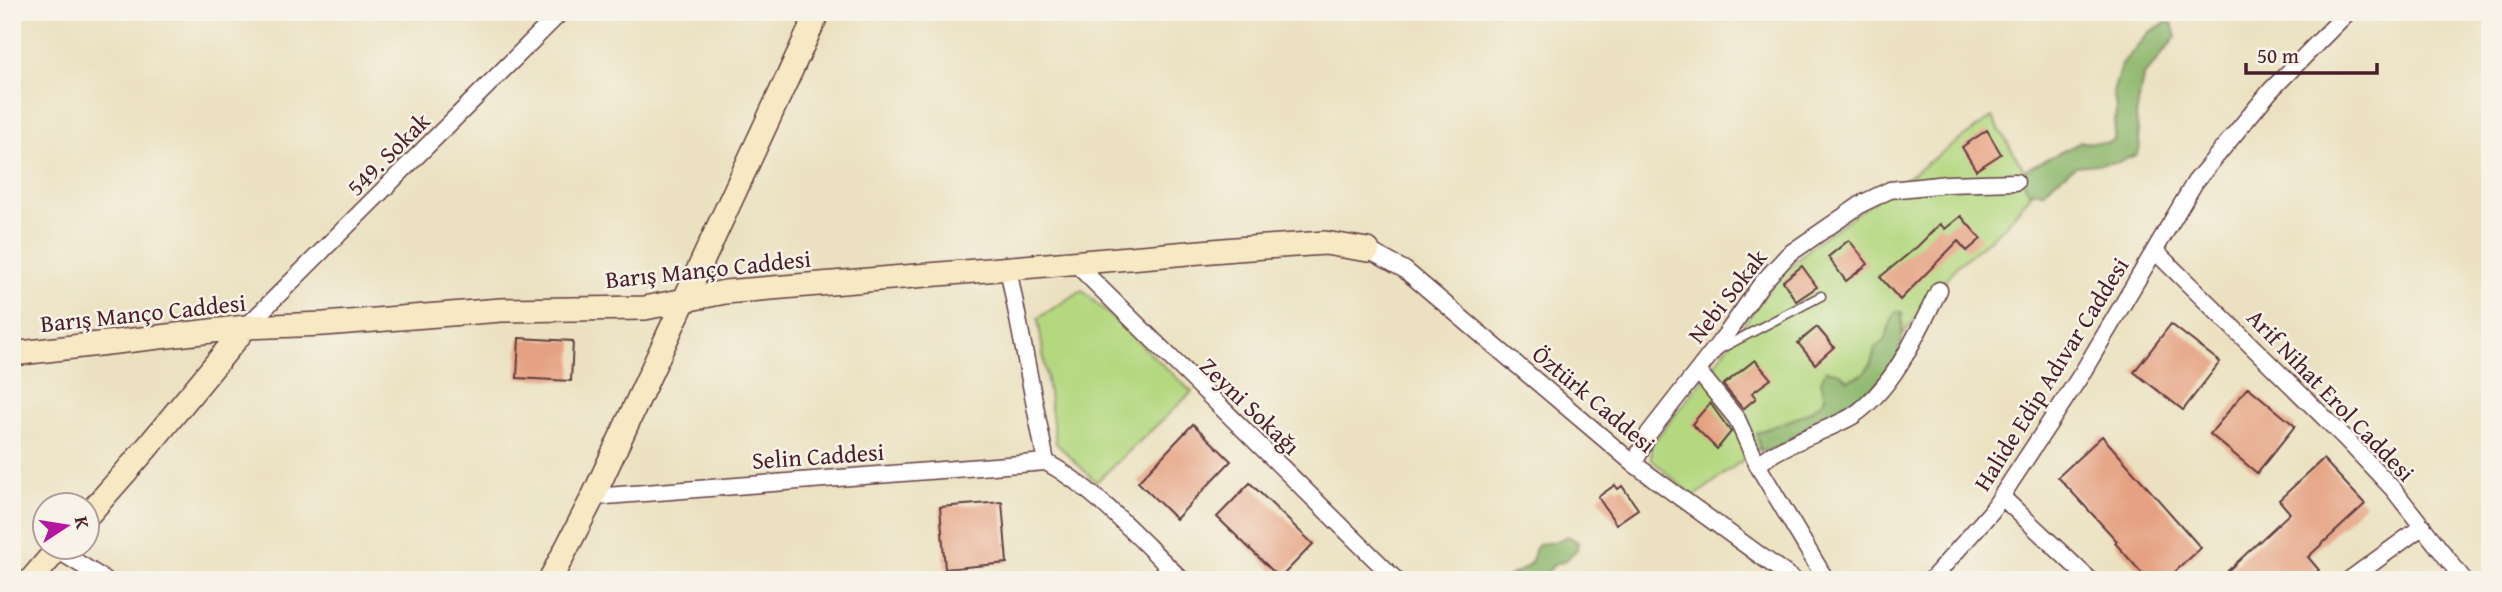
<svg xmlns="http://www.w3.org/2000/svg" width="2502" height="592" viewBox="0 0 2502 592" font-family="'Gentium Book Plus',serif">
<style>
.green{fill:#b4d880;stroke:#7f7c56;stroke-width:2}
.forest{fill:#8fb86e;stroke:#6c6c4c;stroke-width:2}
.building{fill:#e5a181}
.lines{fill:none;stroke-linecap:round;stroke-linejoin:round}
.lane-casing{stroke:#623c41;stroke-width:11}
.street-casing{stroke:#623c41;stroke-width:19}
.secondary-casing{stroke:#623c41;stroke-width:26}
.lane{stroke:#fff;stroke-width:8}
.street{stroke:#fff;stroke-width:16}
.secondary{stroke:#f7e9c3;stroke-width:23}
.labels{text-anchor:middle;dominant-baseline:central;stroke-width:5;stroke-linejoin:round;paint-order:stroke}
.street-label{font-size:24px;fill:#4a1f2b;stroke:#f7f3e8}
</style>
<rect width="100%" height="100%" fill="#f7f3e8"/>
<filter id="ink" filterUnits="userSpaceOnUse"><feTurbulence type="fractalNoise" baseFrequency=".0143" numOctaves="2"/><feDisplacementMap in="SourceGraphic" scale="14" xChannelSelector="R" yChannelSelector="G"/><feConvolveMatrix kernelMatrix="1 2 1 2 8 2 1 2 1" color-interpolation-filters="sRGB"/></filter>
<filter id="wash" filterUnits="userSpaceOnUse"><feTurbulence type="fractalNoise" baseFrequency=".00686" numOctaves="4" result="noise"/><feDisplacementMap in="SourceGraphic" scale="28" xChannelSelector="R" yChannelSelector="G"/><feGaussianBlur stdDeviation="1.57" result="paint"/><feColorMatrix in="noise" values="0 0 0 0 0 0 0 0 0 0 0 0 0 0 0 0 0 1.4 0 .05"/><feComposite in="paint" operator="in"/></filter>
<g filter="url(#wash)">
<rect width="100%" height="100%" fill="#ebe1c0"/>
<path class="green" d="M1992 117 2027 175 2032 193 2003 228 1958 265 1851 399 1765 443 1694 497 1651 459V445L1712 368 1773 284 1815 243Z
M1082 290 1192 392 1096 482 1056 443 1038 318Z"/>
<path class="forest" d="M2166 23H2172L2176 37 2143 77 2136 116 2140 148 2136 155 2119 162 2076 166 2054 182 2044 192H2029C2024 183 2021 179 2026 169L2081 142 2108 143 2114 140 2116 108 2113 92 2121 65 2149 32Z
M1895 312H1902C1902 325 1904 338 1900 350 1894 372 1857 405 1837 415 1826 421 1814 424 1803 430 1788 439 1778 452 1760 451L1757 433C1778 422 1813 418 1825 397L1821 381 1826 370 1840 373 1848 380 1863 374 1871 364 1875 348 1884 341Z
M1568 536 1578 542 1577 549 1564 562 1556 563 1539 580H1503C1512 572 1526 572 1532 560 1535 553 1533 550 1539 544L1554 542Z"/>
<g id="blocks">
<path class="building" d="M1987 130 2001 154 1976 170 1962 147Z
M1961 216 1981 239 1967 251 1958 241 1900 300 1880 277 1918 246 1940 224 1945 229Z
M1849 240 1868 264 1846 281 1828 257Z
M1802 266 1817 287 1796 301 1783 281Z
M2171 324 2220 362 2183 410 2134 372Z
M1817 327 1834 347 1815 364 1798 343Z
M519 338 573 341 571 381 517 378Z
M1755 360 1771 379 1752 393 1756 398 1743 409 1723 385Z
M2248 387 2295 426 2257 473 2210 434Z
M1710 403 1731 432 1717 449 1692 424Z
M1193 424 1231 461 1176 519 1138 482Z
M2102 436 2201 548 2166 580H2148L2115 543 2117 541 2058 477Z
M2323 459 2365 504 2308 557 2319 570 2308 580H2218L2290 513 2279 500Z
M1250 483 1313 544 1280 578 1217 517Z
M1615 485 1618 489 1622 486 1638 509 1616 524 1598 497Z
M1002 502 1007 563 945 569 940 507Z"/>
</g>
</g>
<g filter="url(#ink)">
<use href="#blocks" fill-opacity="0" stroke="#623c41" stroke-width="2"/>
<g class="lines">
<defs>
<path id="lane" d="M1718 350 1821 296"/>
<path id="street" d="M1368 250 1405 270 1634 464 1794 580
M2155 251 2344 437 2393 489 2464 580
M1074 262 1396 580
M1008 268 1046 462C1098 491 1139 539 1182 580
M246 327 561 12
M1698 371 1737 419 1758 466
M1634 464 1649 433 1727 333 1762 283 1789 254 1863 203 1890 190 1947 184 2016 182
M2001 496 2090 580
M593 497 1046 462
M57 550 106 580
M1826 580 1758 466C1772 447 1831 430 1854 415 1895 386 1917 333 1939 290
M1931 580 1991 512 2081 375 2195 182 2271 90 2348 12
M2349 580 2423 526"/>
<path id="secondary" d="M12 354 246 327 324 324 501 310 645 308 725 292 1236 249 1325 243 1368 250
M88 515 145 450 246 327
M31 580 60 546
M550 580 593 497 818 12"/>
</defs>
<use href="#lane" class="lane-casing"/>
<use href="#street" class="street-casing"/>
<use href="#secondary" class="secondary-casing"/>
<use href="#lane" class="lane"/>
<use href="#street" class="street"/>
<use href="#secondary" class="secondary"/>
</g>
</g>
<g class="labels">
<g class="street-label">
<text transform="translate(388 154) rotate(-45)">549. Sokak</text>
<text transform="translate(708 269) rotate(-6)">Barış Manço Caddesi</text>
<text transform="translate(1727 296) rotate(-52)">Nebi Sokak</text>
<text transform="translate(143 313) rotate(-6)">Barış Manço Caddesi</text>
<text transform="translate(2051 374) rotate(-58)">Halide Edip Adıvar Caddesi</text>
<text transform="translate(2331 395) rotate(46)">Arif Nihat Erol Caddesi</text>
<text transform="translate(1594 399) rotate(40)">Öztürk Caddesi</text>
<text transform="translate(1250 406) rotate(44)">Zeyni Sokağı</text>
<text transform="translate(818 456) rotate(-4)">Selin Caddesi</text>
</g>
</g>
<rect width="2502" height="592" fill="none" stroke="#f7f3e8" stroke-width="42"/>
<g transform="translate(66 526) rotate(78)"><circle r="33" fill="#f7f3e8" stroke="#b29e9c" stroke-width="2"/>
<path d="M0-5L12 26L0 18L-12 26Z" fill="#b5179e"/>
<text y="-10" font-size="19" font-weight="bold" text-anchor="middle" fill="#4a1f2b">K</text>
</g>
<path d="M2246 63v10h131v-10" fill="none" stroke="#4a1f2b" stroke-width="3.5"/>
<text x="2257" y="63" font-size="21" fill="#4a1f2b" stroke="#f7f3e8" stroke-width="5" paint-order="stroke">50 m</text>
</svg>
